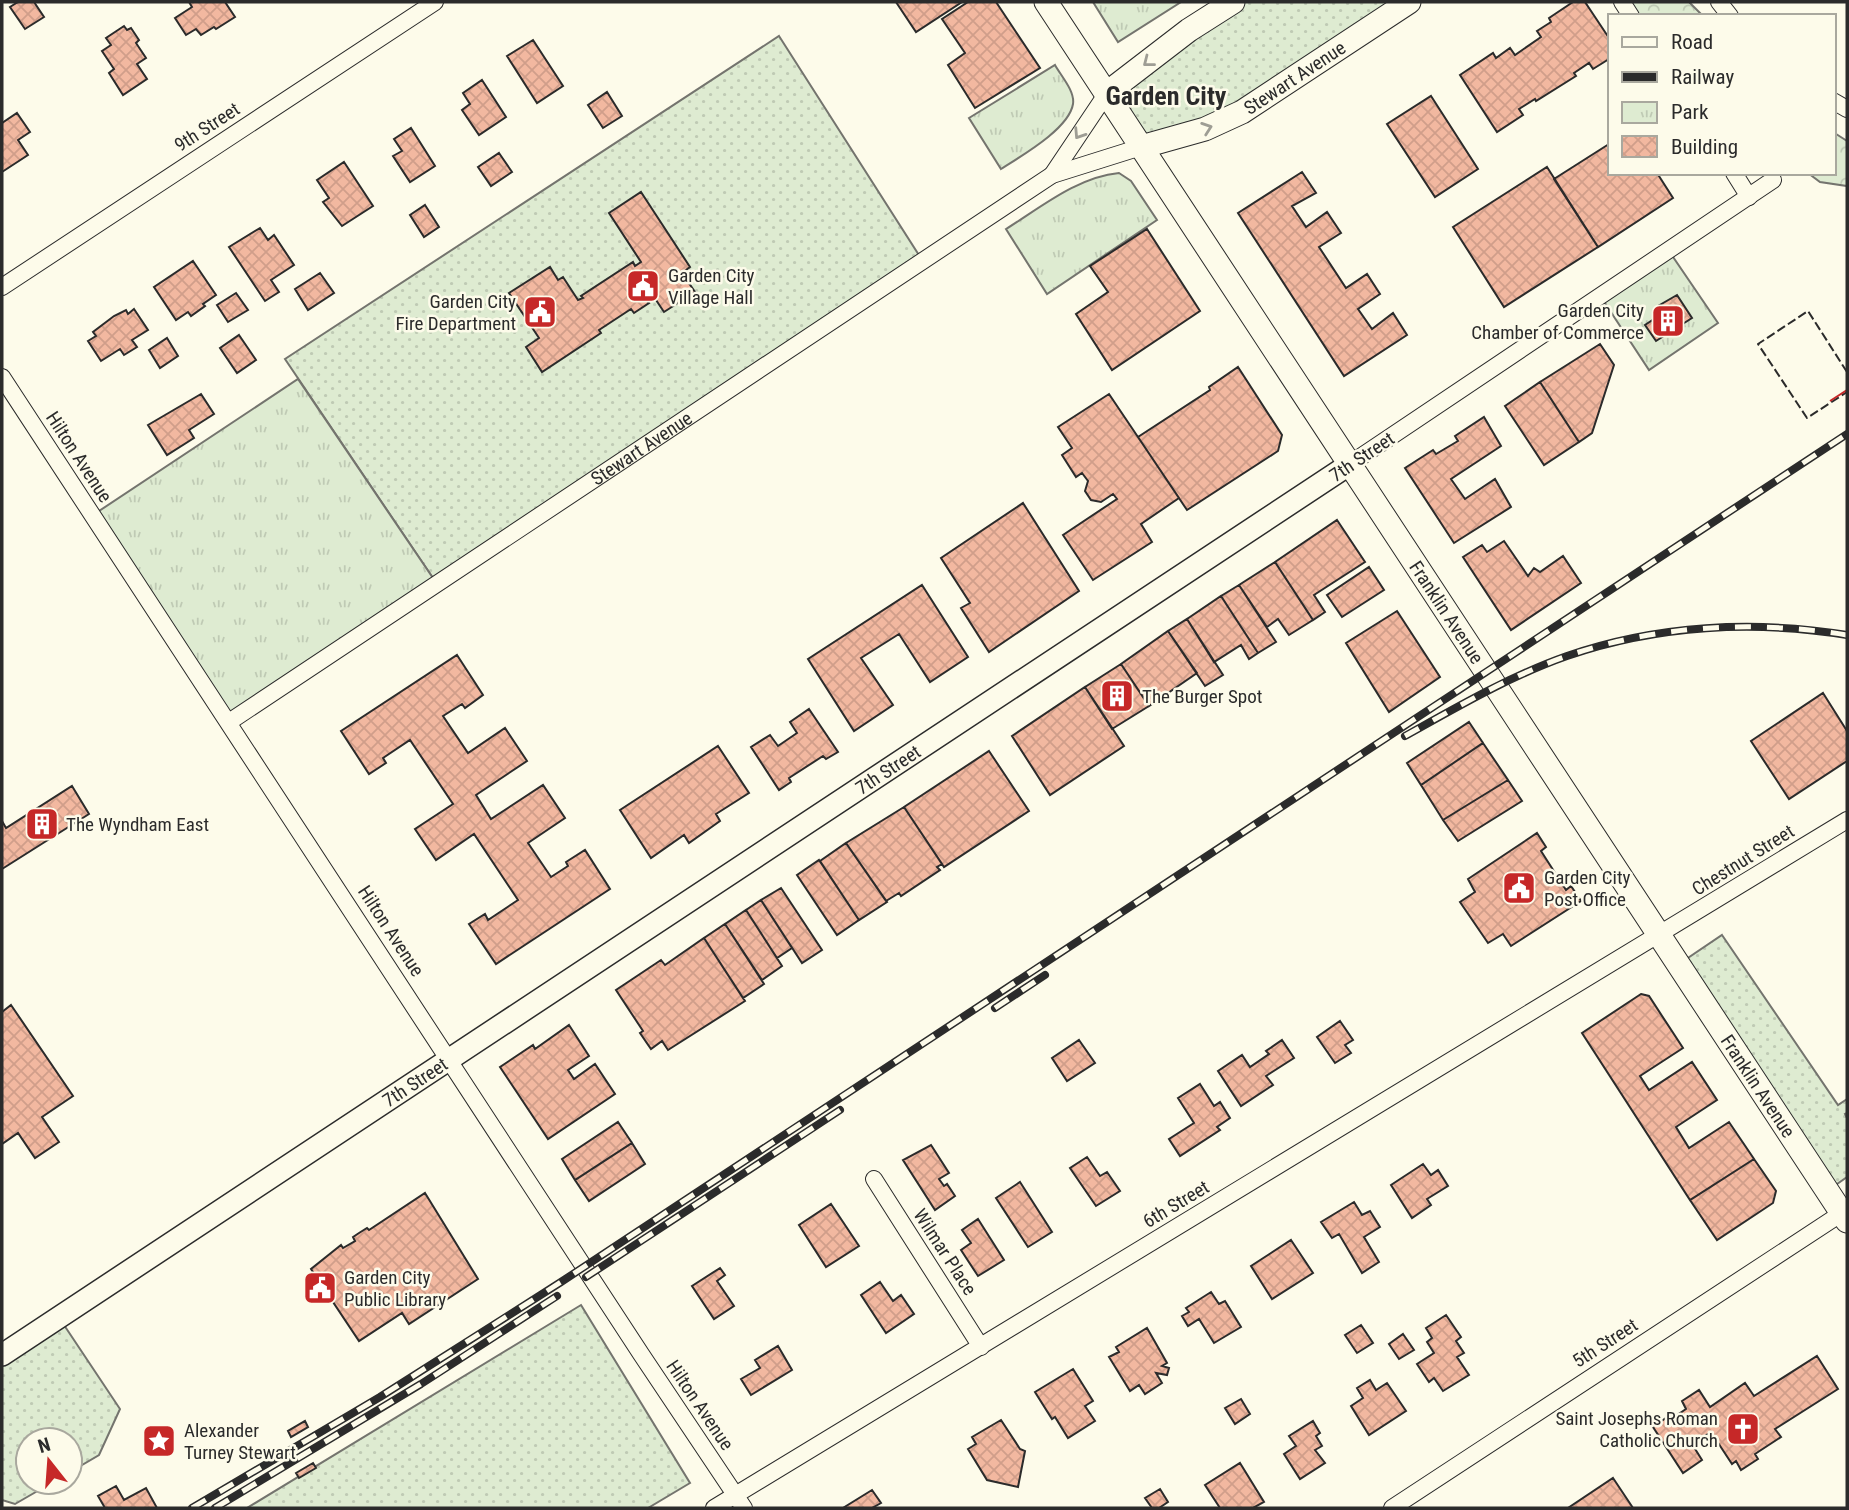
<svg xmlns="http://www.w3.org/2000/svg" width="1849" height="1510" viewBox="0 0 1849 1510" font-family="'Roboto Condensed',sans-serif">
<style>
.grass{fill:url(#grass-dots);stroke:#74746e;stroke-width:2}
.forest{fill:url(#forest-crowns);stroke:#74746e;stroke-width:2}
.park{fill:url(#park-tufts);stroke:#74746e;stroke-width:2}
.building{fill:url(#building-cross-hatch);stroke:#2b2b2b;stroke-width:2}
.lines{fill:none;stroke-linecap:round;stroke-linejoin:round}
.minor-casing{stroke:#2b2b2b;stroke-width:18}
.tertiary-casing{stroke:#2b2b2b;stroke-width:24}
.secondary-casing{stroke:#2b2b2b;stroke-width:25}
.minor{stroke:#fdfbea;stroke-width:16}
.tertiary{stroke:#fdfbea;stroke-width:21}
.secondary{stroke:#fdfbea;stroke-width:23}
.rail-casing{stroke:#2b2b2b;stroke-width:8}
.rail{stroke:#fdfbea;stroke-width:5;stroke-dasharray:16;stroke-linecap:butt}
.fence{stroke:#2b2b2b;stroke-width:2;stroke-dasharray:9 3.5;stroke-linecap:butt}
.power{stroke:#c62828;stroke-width:2;stroke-dasharray:24 5 3.5 5;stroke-linecap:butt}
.oneway{stroke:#9e9d94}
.labels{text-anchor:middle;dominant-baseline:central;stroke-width:5;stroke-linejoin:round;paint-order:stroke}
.street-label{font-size:19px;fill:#2b2b2b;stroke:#fdfbea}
.poi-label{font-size:19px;fill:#2b2b2b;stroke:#fdfbea;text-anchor:start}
.district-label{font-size:26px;font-weight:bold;fill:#2b2b2b;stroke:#fdfbea}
</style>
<defs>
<pattern id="grass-dots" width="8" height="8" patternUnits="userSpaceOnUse" patternTransform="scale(1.75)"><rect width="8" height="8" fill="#deebd1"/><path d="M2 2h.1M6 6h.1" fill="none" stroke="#bfcab4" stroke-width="1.8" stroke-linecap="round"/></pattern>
<pattern id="forest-crowns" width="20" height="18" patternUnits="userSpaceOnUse" patternTransform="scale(1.75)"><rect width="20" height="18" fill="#deebd1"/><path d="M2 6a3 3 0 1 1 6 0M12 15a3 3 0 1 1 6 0" fill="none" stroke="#bfcab4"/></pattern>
<pattern id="park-tufts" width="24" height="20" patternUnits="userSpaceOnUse" patternTransform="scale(1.75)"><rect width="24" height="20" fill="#deebd1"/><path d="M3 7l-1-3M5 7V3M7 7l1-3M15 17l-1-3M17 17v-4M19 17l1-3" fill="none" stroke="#bfcab4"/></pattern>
<pattern id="building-cross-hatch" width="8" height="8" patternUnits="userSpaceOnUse" patternTransform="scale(1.75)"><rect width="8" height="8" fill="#f2b8a0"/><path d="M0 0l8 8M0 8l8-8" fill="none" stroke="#d09e8a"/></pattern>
</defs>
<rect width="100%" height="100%" fill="#fdfbea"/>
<path class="grass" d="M1232 2H1409L1199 134 1149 139 1127 107V90Z
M779 36 924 263 437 584 285 359Z
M1722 935 1838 1105 1847 1099V1113L1845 1114 1847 1118V1177L1827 1191 1679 964Z
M581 1305 690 1483 648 1508H247Z
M58 1316 120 1409 99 1455 70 1472V1440H28V1482H53L15 1504 2 1500V1353Z
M144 1441a13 13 0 1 1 26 0a13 13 0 1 1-26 0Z"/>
<path class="forest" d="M1616 2H1689L1703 16H1626Z
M1833 132 1847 141V186L1820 182 1808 173H1833Z"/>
<path class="park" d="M1093 2H1181L1118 42Z
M1055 65C1061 76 1075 91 1073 104 1069 129 1021 156 1001 169L969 118Z
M1119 173 1131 181 1157 220 1047 294 1006 229C1040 208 1077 177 1119 173Z
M1671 254 1718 323 1649 370 1603 300Z
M298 379 437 584 229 722 93 515Z"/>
<path class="building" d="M18 2H34L44 17 25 29 10 7Z
M189 2H225L235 17 216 29 214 27 201 35 196 29 186 35 175 18 192 7Z
M896 2H962L916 32Z
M968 2H996L1040 68 975 108 948 65 965 53 942 19Z
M1573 2H1585L1609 38V59L1593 69 1589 63 1574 73 1576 76 1536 101 1535 99 1519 109 1523 115 1497 132 1460 75 1493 53 1496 58 1510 48 1515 55 1541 37 1537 31 1551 22 1549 18Z
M124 26 127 30 131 28 139 40 136 43 146 58 137 64 147 79 123 95 109 73 114 69 102 51 111 45 106 38Z
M533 40 563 86 537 103 507 56Z
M482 80 506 117 479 135 462 110 470 104 463 93Z
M607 92 622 116 603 128 588 105Z
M1431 96 1478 169 1435 197 1387 124Z
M17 113 30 132 18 140 28 155 2 172V123Z
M411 128 435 166 410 182 393 156 402 151 394 139Z
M1609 144V173H1657L1673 198 1598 247 1554 179Z
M499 153 512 172 491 186 478 167Z
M344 162 373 206 342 226 323 202 329 198 317 180Z
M1547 167 1598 247 1504 307 1453 227Z
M1302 172 1316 193 1292 206 1306 227 1327 212 1341 233 1319 247 1346 288 1367 274 1380 294 1358 309 1372 329 1393 313 1407 335 1344 376 1238 213Z
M641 192 690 267 682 273 695 292 664 312 652 294 645 299 649 303 634 313 631 309 599 330 601 333 542 372 526 347 539 338 509 293 550 267 558 280 563 277 578 300 583 298 581 296 633 262 635 266 641 262 609 213Z
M425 205 439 227 424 237 410 215Z
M260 228 268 240 274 235 294 265 271 280 279 292 265 301 229 247Z
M1147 229 1200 311 1112 370 1076 314 1108 292 1090 266Z
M193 261 216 295 203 304 205 306 191 316 188 312 176 320 154 287Z
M320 273 334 293 308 310 295 289Z
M236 293 248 310 228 322 217 305Z
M1677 295 1692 318 1656 341 1645 325 1663 313 1658 306Z
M134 309 148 330 132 340 137 347 124 355 120 349 101 361 88 341 96 336 93 332 114 316 126 310 128 314Z
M239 335 256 360 237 373 220 348Z
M167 338 178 356 160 368 149 350Z
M1600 344 1614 365 1592 433 1579 442 1540 382Z
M1238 367 1282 435 1278 451 1187 510 1138 437 1210 390 1209 387Z
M1540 382 1579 442 1544 465 1505 406Z
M201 394 214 414 189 430 194 438 167 455 148 425Z
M1109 394 1179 498 1141 524 1152 542 1093 580 1063 535 1117 499 1113 494 1101 502 1091 500 1085 491 1088 481 1082 473 1076 477 1062 455 1072 448 1058 427Z
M1484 417 1501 446 1451 479 1465 499 1495 479 1511 507 1454 543 1405 468 1433 450 1436 454 1458 441 1455 436Z
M1023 503 1079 591 989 652 961 608 970 603 941 558Z
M1337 520 1365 562 1314 595 1325 612 1313 620 1275 562Z
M1504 541 1528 576 1534 568 1540 572 1563 556 1581 583 1511 630 1463 557 1482 545 1487 552Z
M1275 562 1313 620 1289 635 1278 619 1267 627 1239 585Z
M1369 567 1384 590 1342 617 1327 595Z
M922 585 968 657 930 682 899 634 861 658 893 705 854 731 808 659Z
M1239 585 1276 642 1258 653 1221 596Z
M1221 596 1258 653 1249 659 1241 645 1214 662 1187 619Z
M1397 611 1440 677 1389 712 1346 643Z
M1187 619 1223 675 1205 686 1168 631Z
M1168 631 1197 673 1149 706 1121 664Z
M457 655 483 695 465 708 462 704 443 716 468 753 505 728 527 761 476 795 491 819 543 785 565 818 528 843 551 877 568 866 566 862 585 850 610 889 496 964 469 924 485 914 488 920 518 900 474 834 436 860 415 829 453 804 410 740 383 758 386 763 369 774 341 731Z
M1121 664 1149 706 1112 729 1085 687Z
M1085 687 1124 746 1050 795 1012 736Z
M1823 693 1847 731V761L1789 799 1751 741Z
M809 709 838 752 826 759 823 756 789 778 791 782 779 790 751 747 770 735 778 746 797 733 790 722Z
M1469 722 1483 743 1421 785 1407 763Z
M1483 743 1508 780 1443 820 1421 785Z
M718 746 749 793 716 814 720 821 689 843 684 835 651 858 620 810Z
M989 751 1029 811 944 867 904 807Z
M1508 780 1522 801 1458 841 1443 820Z
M72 786 89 814 2 869V821L6 828Z
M904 807 942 864 937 867 940 870 901 896 899 893 886 901 846 843Z
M1537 833 1546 847 1541 851 1566 890 1571 886 1581 901 1511 946 1503 934 1488 943 1460 902 1475 892 1468 879Z
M846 843 887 902 859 920 820 861Z
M819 860 859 920 837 935 797 875Z
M781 888 822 950 802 963 761 900Z
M761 900 792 948 777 958 746 910Z
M746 910 782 966 762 980 725 924Z
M725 924 764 984 743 998 704 938Z
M704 938 745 1001 668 1050 662 1041 651 1049 640 1033 643 1031 616 990 661 960 665 965Z
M1641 994 1649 996 1683 1048 1640 1076 1649 1090 1692 1062 1717 1100 1676 1127 1689 1148 1729 1122 1754 1159 1690 1200 1582 1033Z
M11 1005 73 1096 42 1117 59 1142 35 1158 18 1133 2 1144V1012Z
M1340 1021 1353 1040 1345 1045 1351 1053 1335 1063 1317 1037Z
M569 1025 589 1056 568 1070 574 1079 595 1064 615 1094 548 1139 500 1067 533 1045 535 1049Z
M1079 1040 1095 1063 1067 1081 1052 1058Z
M1282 1040 1294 1058 1266 1076 1273 1085 1241 1106 1218 1071 1242 1055 1250 1067 1269 1054 1266 1051Z
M1200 1084 1214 1106 1220 1102 1230 1118 1217 1127 1220 1130 1180 1156 1169 1139 1194 1123 1178 1098Z
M618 1122 632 1143 575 1180 562 1159Z
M632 1143 645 1164 589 1201 575 1180Z
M931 1145 949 1173 939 1179 944 1186 947 1184 955 1196 935 1210 903 1160Z
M1087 1157 1100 1176 1107 1172 1120 1191 1096 1206 1070 1168Z
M1754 1159 1776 1191 1773 1203 1717 1240 1690 1200Z
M1423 1164 1431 1175 1438 1170 1448 1186 1427 1199 1431 1205 1412 1218 1391 1185Z
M1020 1182 1052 1232 1028 1247 996 1198Z
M425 1193 478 1279 409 1324 402 1313 359 1341 311 1269 341 1245 343 1248 355 1241 353 1237 359 1233 367 1228 369 1230Z
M1354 1202 1362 1215 1370 1211 1380 1227 1364 1237 1379 1262 1362 1273 1339 1234 1332 1238 1321 1222Z
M831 1204 859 1246 826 1267 799 1225Z
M978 1219 1004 1260 978 1276 961 1250 971 1243 962 1230Z
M1291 1240 1313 1273 1272 1299 1251 1266Z
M720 1268 725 1275 717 1281 734 1306 714 1319 692 1286Z
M880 1282 893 1301 901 1295 914 1314 886 1333 861 1295Z
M1211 1292 1219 1304 1225 1301 1241 1327 1214 1343 1199 1319 1188 1326 1182 1316 1189 1312 1186 1308Z
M1446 1315 1461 1337 1456 1341 1464 1353 1457 1357 1469 1375 1443 1391 1434 1378 1429 1382 1417 1364 1434 1353 1427 1342 1432 1338 1426 1328Z
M1361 1325 1373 1343 1357 1353 1345 1335Z
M1147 1328 1167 1363 1162 1366 1169 1368 1167 1375 1156 1373 1162 1383 1145 1394 1139 1385 1130 1391 1109 1357 1119 1352 1116 1347Z
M1403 1334 1414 1350 1399 1359 1389 1344Z
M778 1346 792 1370 751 1395 741 1379 760 1368 755 1360Z
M1817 1356 1838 1389 1775 1429 1781 1437 1755 1454 1758 1459 1741 1470 1736 1461 1732 1464 1711 1432 1692 1444 1702 1460 1683 1473 1653 1427 1666 1418 1668 1421 1686 1409 1682 1401 1699 1390 1710 1407 1745 1383 1754 1396Z
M1073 1369 1093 1401 1085 1406 1095 1421 1068 1438 1055 1417 1052 1419 1035 1392Z
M1370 1380 1376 1390 1387 1383 1406 1411 1369 1435 1351 1406 1363 1398 1357 1388Z
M1241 1399 1250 1414 1235 1424 1225 1408Z
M1001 1420 1020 1449 1025 1451 1018 1487 987 1480 968 1449 976 1444 972 1437Z
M305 1421 308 1427 291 1437 288 1431Z
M1313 1421 1320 1433 1316 1436 1322 1446 1315 1450 1325 1463 1300 1479 1284 1454 1296 1446 1289 1436Z
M313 1463 316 1468 299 1478 296 1473Z
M1240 1463 1264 1502 1253 1508H1220L1205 1485Z
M1613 1478 1633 1508H1568Z
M116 1486 124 1500 146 1488 157 1508H105L98 1496Z
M1160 1489 1168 1502 1159 1508H1152L1145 1498Z
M872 1490 881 1503 872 1508H843Z"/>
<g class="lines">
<defs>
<g id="minor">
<path d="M1622 2 1631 16"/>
<path d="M1719 2 1730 16"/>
<path d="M1833 101 1847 109"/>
<path d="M1734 173 1749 197"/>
<path d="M1052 175 1107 93"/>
<path d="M2 287 435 2"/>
<path d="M2 377 641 1354 744 1508"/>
<path d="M1350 464 1773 180"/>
<path id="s1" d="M229 722 1052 175 1141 147"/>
<path d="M874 1179 981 1347"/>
<path d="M714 1508 1847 820"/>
<path d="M1392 1508 1842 1213"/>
</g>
<g id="tertiary">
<path id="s2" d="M2 1355 1350 464"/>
</g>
<g id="secondary">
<path id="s3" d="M1046 2 1847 1221"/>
<path d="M1107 93 1189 30 1233 2"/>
<path id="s4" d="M1141 147 1205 129 1242 112 1409 2"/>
</g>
</defs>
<use href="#minor" class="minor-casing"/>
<use href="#tertiary" class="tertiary-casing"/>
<use href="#secondary" class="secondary-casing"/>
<use href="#minor" class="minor"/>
<use href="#tertiary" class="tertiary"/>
<use href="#secondary" class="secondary"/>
<defs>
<path id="rail" d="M1405 736C1457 707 1510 676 1567 656 1657 625 1754 620 1847 635
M995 1008 1045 975
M586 1277 840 1110
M192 1508 380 1397 561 1282 1847 434
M215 1508 421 1384 557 1296"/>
</defs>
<use href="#rail" class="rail-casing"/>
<use href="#rail" class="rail"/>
<path class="fence" d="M1847 372 1808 311 1758 344 1807 418 1847 392"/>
<path class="power" d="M1830 401 1847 390"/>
</g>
<defs><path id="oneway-chevron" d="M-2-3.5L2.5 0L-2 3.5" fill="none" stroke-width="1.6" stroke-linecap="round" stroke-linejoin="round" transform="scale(1.75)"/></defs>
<g class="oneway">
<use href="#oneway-chevron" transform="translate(1148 62) rotate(142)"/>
<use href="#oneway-chevron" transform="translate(1207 128) rotate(-19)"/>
<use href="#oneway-chevron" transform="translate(1079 134) rotate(123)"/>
</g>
<defs>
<symbol id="civic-square" viewBox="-11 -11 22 22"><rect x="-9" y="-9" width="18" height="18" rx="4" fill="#c62828" stroke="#fdfbea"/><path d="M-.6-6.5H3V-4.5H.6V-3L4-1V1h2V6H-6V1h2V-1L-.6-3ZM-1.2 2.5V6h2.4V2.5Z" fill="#fff"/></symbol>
<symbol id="building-square" viewBox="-11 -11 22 22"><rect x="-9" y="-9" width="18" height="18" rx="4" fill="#c62828" stroke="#fdfbea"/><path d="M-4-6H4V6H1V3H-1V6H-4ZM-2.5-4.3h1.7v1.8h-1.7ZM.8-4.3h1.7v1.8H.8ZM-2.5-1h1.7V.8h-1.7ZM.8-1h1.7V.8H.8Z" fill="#fff"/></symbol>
<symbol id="church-square" viewBox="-11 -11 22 22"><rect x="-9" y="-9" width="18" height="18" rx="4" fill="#c62828" stroke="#fdfbea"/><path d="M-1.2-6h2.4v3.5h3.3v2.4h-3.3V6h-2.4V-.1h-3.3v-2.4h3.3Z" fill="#fff"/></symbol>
<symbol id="sight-square" viewBox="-11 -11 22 22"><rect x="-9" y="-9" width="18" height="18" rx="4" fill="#c62828" stroke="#fdfbea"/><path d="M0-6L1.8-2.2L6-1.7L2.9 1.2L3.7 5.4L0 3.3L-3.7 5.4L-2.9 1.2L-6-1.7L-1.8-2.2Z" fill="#fff"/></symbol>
</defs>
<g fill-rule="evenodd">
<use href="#civic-square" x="624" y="267" width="38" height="38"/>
<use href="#civic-square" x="521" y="293" width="38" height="38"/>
<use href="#building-square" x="1649" y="302" width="38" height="38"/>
<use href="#building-square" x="1098" y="677" width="38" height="38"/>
<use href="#building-square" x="23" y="805" width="38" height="38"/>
<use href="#civic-square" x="1500" y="869" width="38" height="38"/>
<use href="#civic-square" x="301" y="1269" width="38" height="38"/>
<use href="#church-square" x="1724" y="1410" width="38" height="38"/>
<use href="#sight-square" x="140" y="1422" width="38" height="38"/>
</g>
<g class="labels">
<g class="street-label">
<text stroke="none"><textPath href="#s4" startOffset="170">Stewart Avenue</textPath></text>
<text transform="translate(207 127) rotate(-33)">9th Street</text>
<text stroke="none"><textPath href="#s1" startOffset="495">Stewart Avenue</textPath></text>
<text transform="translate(79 457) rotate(57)">Hilton Avenue</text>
<text transform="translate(1362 457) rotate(-34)">7th Street</text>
<text stroke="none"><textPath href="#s3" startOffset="730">Franklin Avenue</textPath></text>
<text stroke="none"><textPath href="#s2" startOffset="1062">7th Street</textPath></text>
<text transform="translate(1743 860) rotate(-32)">Chestnut Street</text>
<text transform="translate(391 931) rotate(57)">Hilton Avenue</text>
<text stroke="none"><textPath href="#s2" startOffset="495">7th Street</textPath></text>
<text stroke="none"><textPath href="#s3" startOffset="1297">Franklin Avenue</textPath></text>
<text transform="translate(1176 1204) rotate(-31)">6th Street</text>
<text transform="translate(945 1252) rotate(57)">Wilmar Place</text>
<text transform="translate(1605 1343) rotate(-33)">5th Street</text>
<text transform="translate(700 1405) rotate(56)">Hilton Avenue</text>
</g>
<g class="poi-label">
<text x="668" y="275">Garden City<tspan x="668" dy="22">Village Hall</tspan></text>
<text x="516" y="301" text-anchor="end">Garden City<tspan x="516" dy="22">Fire Department</tspan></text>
<text x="1644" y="310" text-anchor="end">Garden City<tspan x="1644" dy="22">Chamber of Commerce</tspan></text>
<text x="1142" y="696">The Burger Spot</text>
<text x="66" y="824">The Wyndham East</text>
<text x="1544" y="877">Garden City<tspan x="1544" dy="22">Post Office</tspan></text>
<text x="344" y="1277">Garden City<tspan x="344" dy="22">Public Library</tspan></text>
<text x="1718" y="1418" text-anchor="end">Saint Josephs Roman<tspan x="1718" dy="22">Catholic Church</tspan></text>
<text x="184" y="1430">Alexander<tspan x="184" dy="22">Turney Stewart</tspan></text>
</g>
<g class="district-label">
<text x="1166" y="96">Garden City</text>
</g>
</g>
<rect width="1849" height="1510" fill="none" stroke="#2b2b2b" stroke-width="7"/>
<rect x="1608" y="14" width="228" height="161" fill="#fdfbea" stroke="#a9a89e" stroke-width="2"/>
<rect x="1622" y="37" width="35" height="10" fill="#fdfbea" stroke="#a9a89e" stroke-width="2"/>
<text x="1671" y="49" font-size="21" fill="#2b2b2b">Road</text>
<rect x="1622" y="72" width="35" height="10" fill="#2b2b2b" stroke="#a9a89e" stroke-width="2"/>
<text x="1671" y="84" font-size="21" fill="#2b2b2b">Railway</text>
<rect x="1622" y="102" width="35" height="21" fill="url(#park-tufts)" stroke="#a9a89e" stroke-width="2"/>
<text x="1671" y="119" font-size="21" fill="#2b2b2b">Park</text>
<rect x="1622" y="136" width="35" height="21" fill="url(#building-cross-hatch)" stroke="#a9a89e" stroke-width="2"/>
<text x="1671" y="154" font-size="21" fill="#2b2b2b">Building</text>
<g transform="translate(49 1461) rotate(343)"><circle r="33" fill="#fdfbea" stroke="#a9a89e" stroke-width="2"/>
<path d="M0-5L12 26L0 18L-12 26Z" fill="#c62828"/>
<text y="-10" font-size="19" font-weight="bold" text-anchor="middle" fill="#2b2b2b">N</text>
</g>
</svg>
